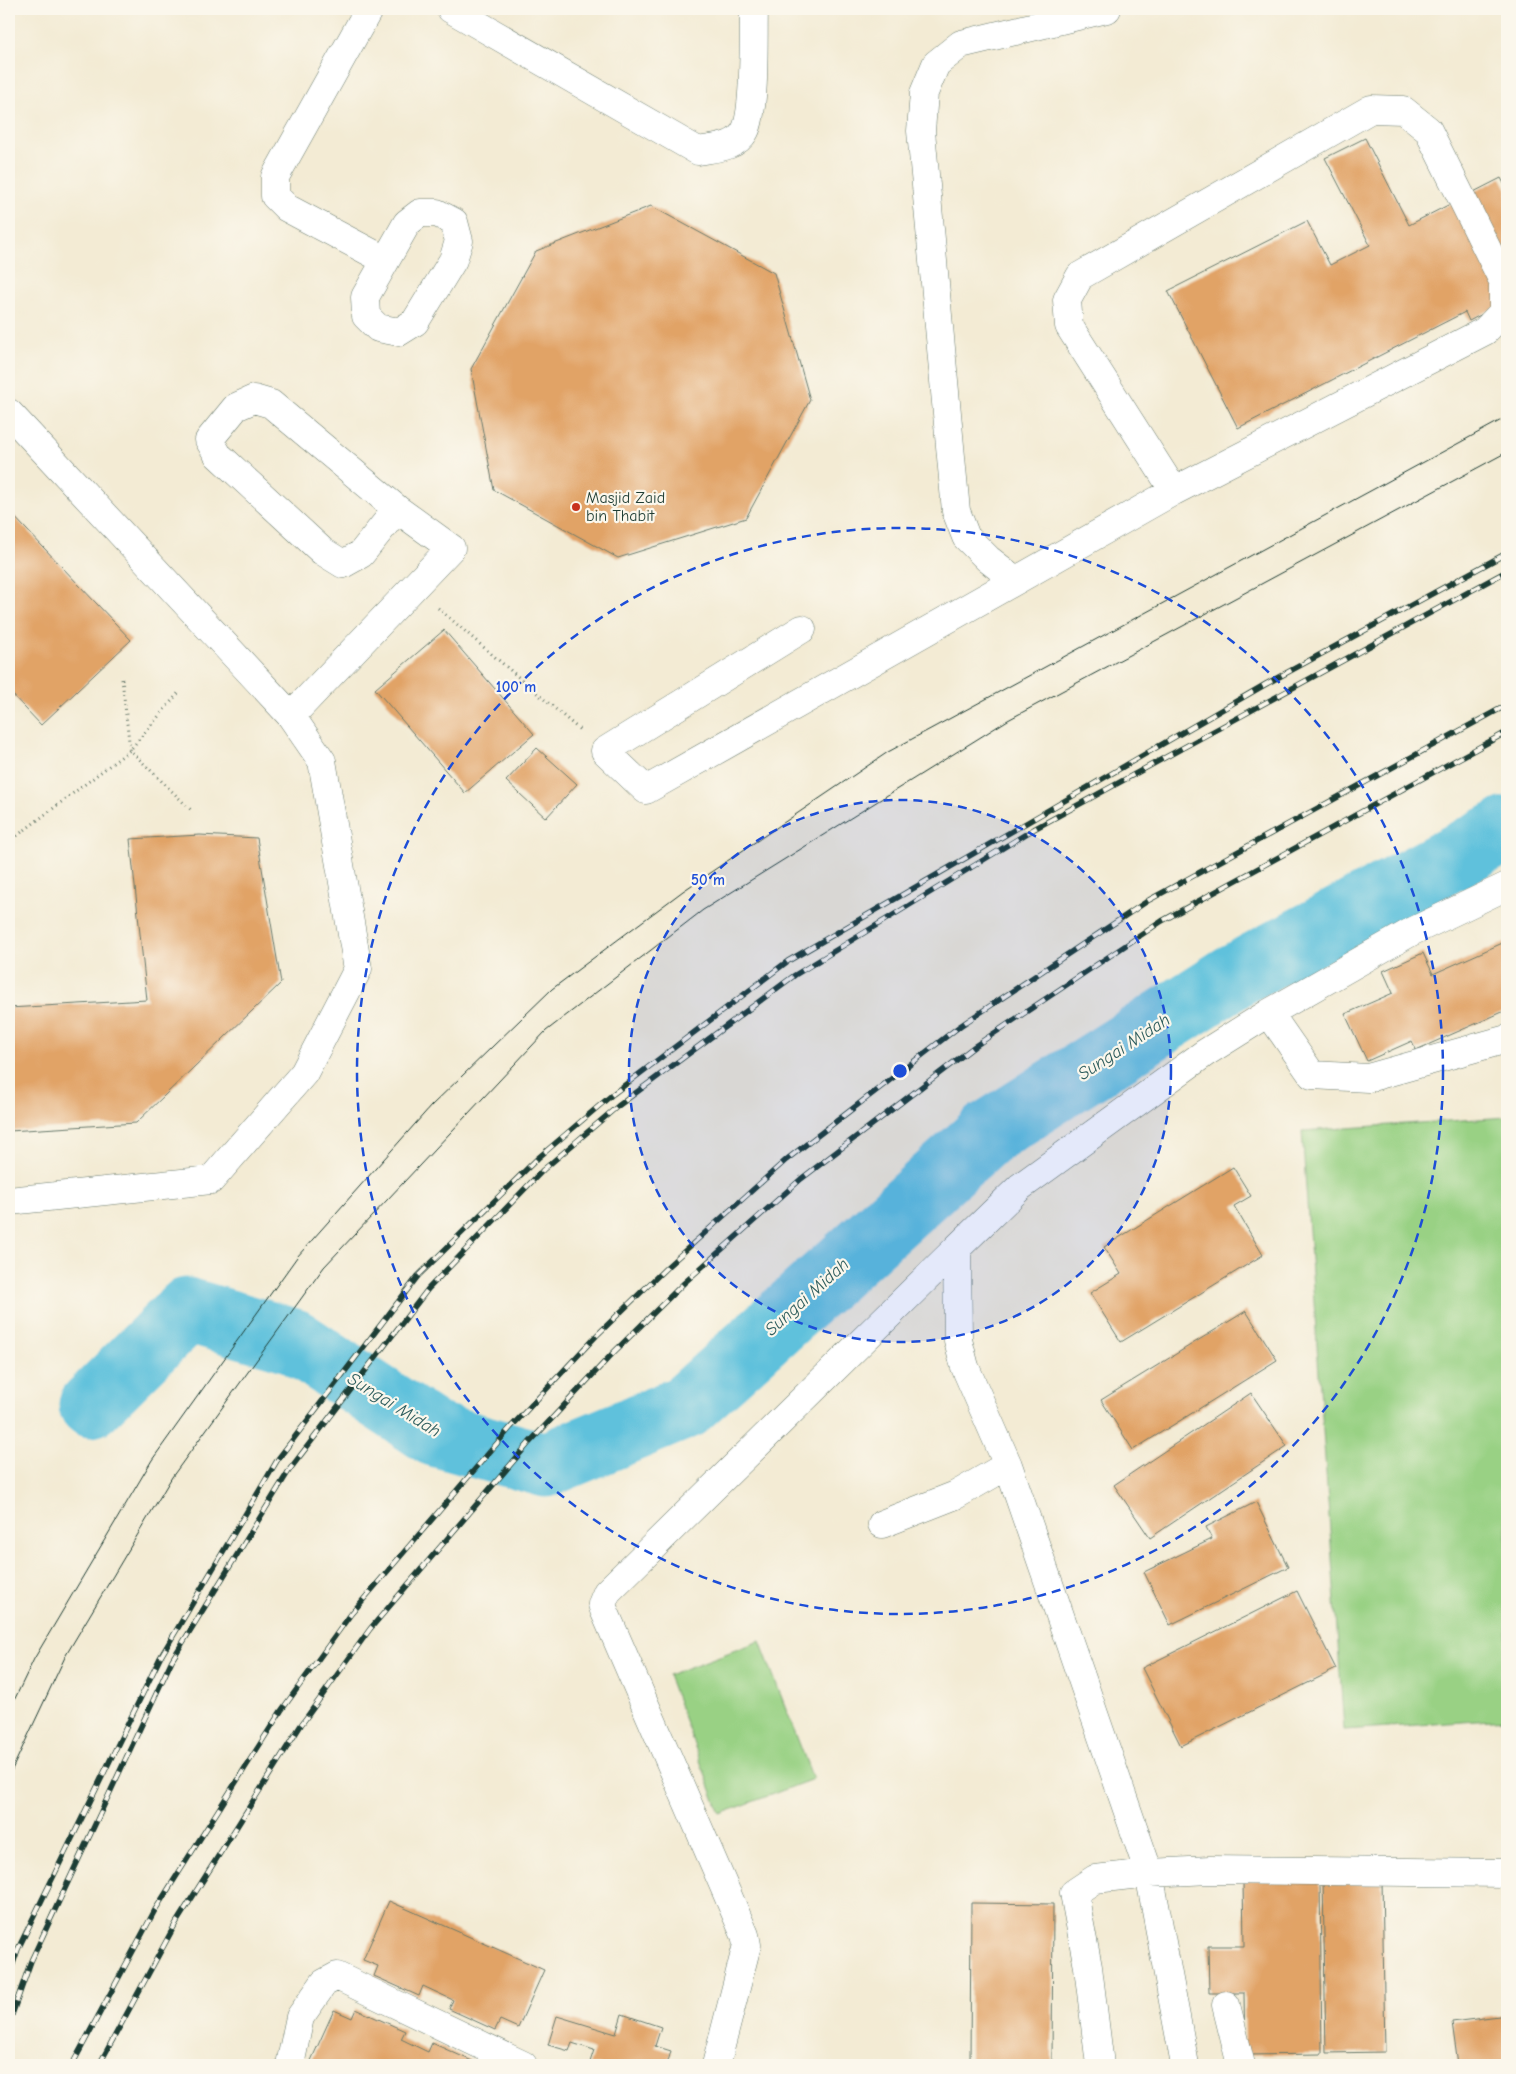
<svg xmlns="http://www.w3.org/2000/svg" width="1516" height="2074" viewBox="0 0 1516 2074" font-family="'Comic Neue',sans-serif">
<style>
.green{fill:#99d184;stroke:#5c875c}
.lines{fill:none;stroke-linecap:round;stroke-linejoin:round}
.river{stroke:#5ec1dc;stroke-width:65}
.building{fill:#e1a366}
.minor-casing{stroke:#697a6c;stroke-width:29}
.path{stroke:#697a6c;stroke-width:3;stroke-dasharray:1 4;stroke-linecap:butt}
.minor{stroke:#fff;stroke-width:28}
.tram{stroke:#1f3d34;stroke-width:1}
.rail-casing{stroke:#1f3d34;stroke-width:5.5}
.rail{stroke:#fbf7ec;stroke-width:4;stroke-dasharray:11;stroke-linecap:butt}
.ring{fill:none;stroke:#1d4ed8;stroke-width:2.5;stroke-dasharray:9 6}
.poi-dot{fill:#c8321e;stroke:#fbf7ec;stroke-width:2}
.labels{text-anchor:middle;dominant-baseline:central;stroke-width:4.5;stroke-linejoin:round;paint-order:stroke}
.poi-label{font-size:16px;fill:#1f3d34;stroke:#fbf7ec;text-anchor:start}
.water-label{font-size:18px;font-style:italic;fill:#2f5e5e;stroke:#fbf7ec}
.centre{fill:#1d4ed8;stroke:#fbf7ec;stroke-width:2.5}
.ring-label{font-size:15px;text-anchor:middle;font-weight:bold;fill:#1d4ed8;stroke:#fbf7ec;stroke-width:4.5;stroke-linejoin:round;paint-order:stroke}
</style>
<rect width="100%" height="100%" fill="#fbf7ec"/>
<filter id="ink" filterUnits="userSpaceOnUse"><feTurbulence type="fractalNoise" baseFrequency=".02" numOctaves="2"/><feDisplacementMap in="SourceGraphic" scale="10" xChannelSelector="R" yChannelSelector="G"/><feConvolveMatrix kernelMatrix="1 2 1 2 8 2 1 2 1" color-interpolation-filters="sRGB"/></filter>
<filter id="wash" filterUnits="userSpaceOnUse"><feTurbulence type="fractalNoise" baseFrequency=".0096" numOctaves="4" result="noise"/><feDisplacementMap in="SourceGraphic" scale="20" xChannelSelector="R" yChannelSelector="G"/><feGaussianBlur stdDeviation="1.12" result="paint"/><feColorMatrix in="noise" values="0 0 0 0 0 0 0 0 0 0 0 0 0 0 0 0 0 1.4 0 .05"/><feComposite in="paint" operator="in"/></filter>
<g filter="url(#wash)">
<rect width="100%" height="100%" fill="#f3ebd4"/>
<path class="green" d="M1507 1117V1719L1344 1730 1302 1131Z
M760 1641 813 1779 720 1814 668 1675Z"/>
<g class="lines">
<path class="river" d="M91 1405 187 1310 294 1341 434 1434 546 1465 685 1407 987 1134 1234 976 1507 829"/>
</g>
<g id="blocks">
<path class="building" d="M1365 138 1409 225 1501 178 1507 189V301L1469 321 1465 312 1238 428 1168 291 1307 221 1330 265 1370 245 1325 158Z
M651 206 774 273 810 400 746 518 618 558 494 490 471 369 536 251Z
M9 511 131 640 41 725 9 691Z
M444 630 534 734 465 793 375 689Z
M537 748 577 784 546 818 506 781Z
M200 835 257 838 281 983 136 1123 9 1131V1008L147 1000 130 839Z
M1507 941V1010L1416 1050 1412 1041 1367 1061 1345 1014 1393 993 1383 971 1423 953 1433 974Z
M1233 1167 1251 1196 1234 1206 1263 1255 1121 1342 1090 1293 1121 1274 1104 1247Z
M1246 1311 1277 1360 1133 1450 1101 1400Z
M1251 1393 1287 1446 1150 1538 1114 1485Z
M1256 1502 1288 1567 1170 1625 1144 1572 1212 1539 1206 1527Z
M1297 1591 1336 1669 1181 1746 1142 1668Z
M1320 1879 1322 2054 1245 2055 1244 1993H1209L1208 1946H1244L1243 1880Z
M1382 1879 1385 2052 1326 2053 1323 1880Z
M389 1901 544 1970 518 2028 500 2020 495 2030 449 2009 453 2000 423 1986 419 1996 374 1976 378 1966 363 1960Z
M971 1903 1053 1904 1052 2065H970Z
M356 2009 405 2031 401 2039 428 2052 432 2043 481 2065H309L334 2010 352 2018Z
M622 2014 661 2027 655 2046 671 2051 667 2065H589L594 2050 572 2043 569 2051 548 2045 557 2016 616 2034Z
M1507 2015V2065H1458L1452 2022Z"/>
</g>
</g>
<g filter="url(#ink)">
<use href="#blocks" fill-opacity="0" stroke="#697a6c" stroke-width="1"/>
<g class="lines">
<defs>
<path id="minor" d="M369 9 275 177V196L287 208 385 260
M451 9 698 151C714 148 736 148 745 131 756 111 753 35 754 9
M420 213H437L454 222 459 241 453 260 415 322 399 332 378 328 366 316 365 297 407 223Z
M9 413 291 716 322 761 358 969 304 1073 211 1180 9 1201
M1015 580 988 559 966 537 956 511 921 131 924 93 936 64 961 44 1107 9
M802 629 605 751 646 790 1174 491 1485 331 1503 312V281L1428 130 1403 110 1371 109 1080 276 1067 300 1069 326 1174 491
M291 716 451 548 397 509 271 404 254 399 236 407 209 440 218 455 322 551 343 564 361 554 397 509
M1269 1013 1312 1075 1368 1078 1507 1039
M882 1524 956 1495 1008 1465
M1226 2005 1241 2065
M290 2065 300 2017 324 1983 337 1976 523 2065
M716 2065 747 1945 745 1935 604 1610 602 1604 607 1592 957 1248
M1100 2065 1088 1967 1074 1893 1095 1879 1149 1873 1210 1870 1507 1873
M1185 2065 1149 1873 1008 1465 965 1367 958 1340 957 1248 1020 1187 1205 1053 1269 1013 1411 932 1507 886"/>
</defs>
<use href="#minor" class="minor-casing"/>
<path class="path" d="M438 608 581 731
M122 679 130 750 191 810
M9 842 130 750 180 691"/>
<use href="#minor" class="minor"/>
<path class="tram" d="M9 1711 34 1659 152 1460 297 1257 431 1106 552 989 683 891 888 752 1507 417
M9 1776 66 1655 172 1477 324 1267 546 1031 703 910 1008 720 1507 452"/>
<defs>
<path id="rail" d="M9 1975 18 1949 160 1658 278 1459 418 1276 538 1158 613 1094 788 961 1266 684 1507 553
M9 2023 31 1961 172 1660 290 1469 428 1289 543 1170 618 1106 795 975 1034 829 1507 571
M72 2065 155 1910 281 1711 351 1614 511 1427 596 1336 668 1266 786 1160 960 1026 1149 900 1507 705
M99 2065 176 1923 301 1725 370 1629 529 1443 613 1353 684 1283 801 1179 975 1046 1162 921 1507 732"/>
</defs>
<use href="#rail" class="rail-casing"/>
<use href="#rail" class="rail"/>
</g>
</g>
<circle cx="900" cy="1071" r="271" fill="#1d4ed8" fill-opacity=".12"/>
<g class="ring">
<circle cx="900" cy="1071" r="271"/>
<circle cx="900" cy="1071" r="543"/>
</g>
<circle class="poi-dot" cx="576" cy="507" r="5"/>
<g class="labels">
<g class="poi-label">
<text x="586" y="498">Masjid Zaid<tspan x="586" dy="18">bin Thabit</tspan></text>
</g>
<g class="water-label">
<text transform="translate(1124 1047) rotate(-33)">Sungai Midah</text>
<text transform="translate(807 1297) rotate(-42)">Sungai Midah</text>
<text transform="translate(394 1405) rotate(32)">Sungai Midah</text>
</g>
</g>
<circle cx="900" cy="1071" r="8" class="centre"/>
<g class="ring-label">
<text x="516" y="692">100 m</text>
<text x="708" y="885">50 m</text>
</g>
<rect width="1516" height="2074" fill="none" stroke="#fbf7ec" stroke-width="30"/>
</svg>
